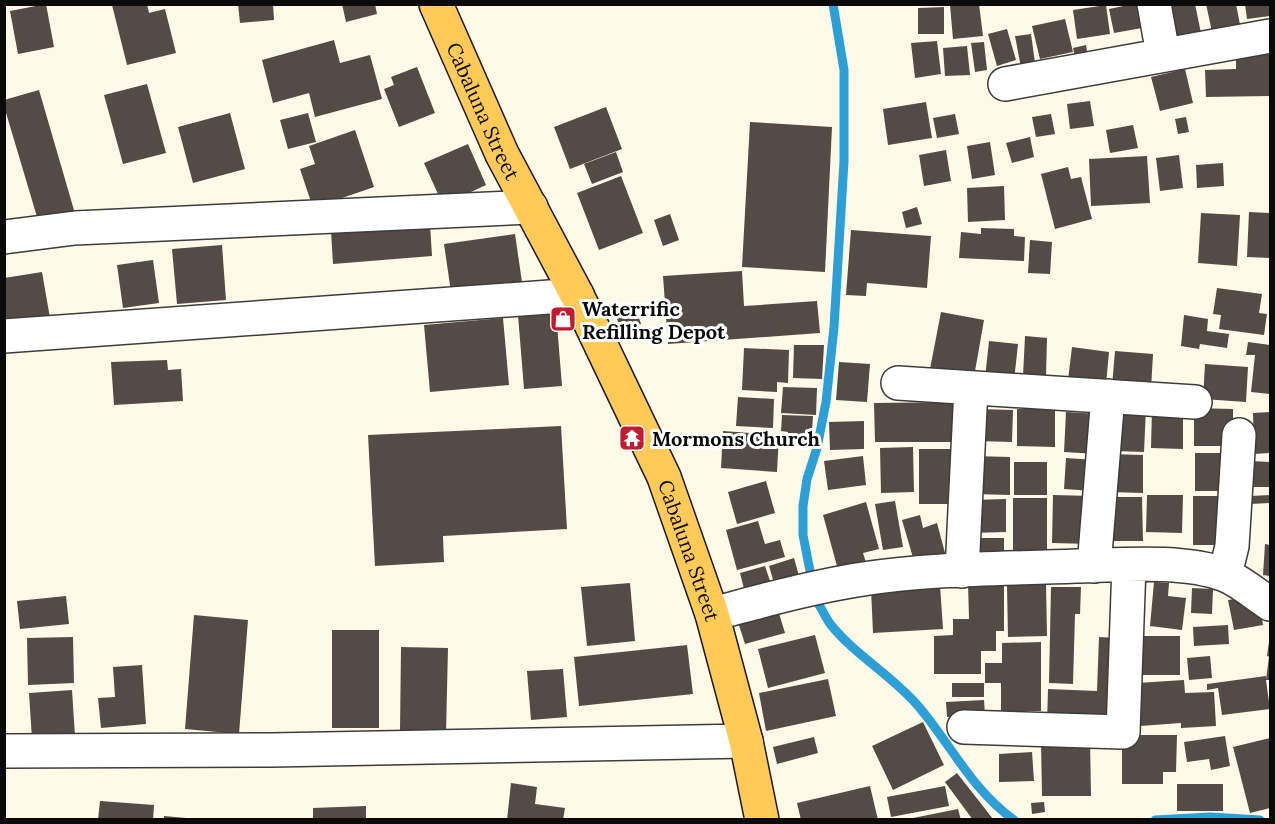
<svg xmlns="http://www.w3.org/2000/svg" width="1275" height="824" viewBox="0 0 1275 824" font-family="Lora,serif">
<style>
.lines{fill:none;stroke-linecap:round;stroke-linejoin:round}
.stream{stroke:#2b9fd6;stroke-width:9}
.building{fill:#544a46}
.minor-casing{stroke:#3d3d3d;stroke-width:36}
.major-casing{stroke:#1b1b1b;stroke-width:36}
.minor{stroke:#fff;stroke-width:33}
.major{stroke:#ffca58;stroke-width:33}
.labels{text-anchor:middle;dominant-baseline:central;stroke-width:6;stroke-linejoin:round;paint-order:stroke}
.street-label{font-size:20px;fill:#0a0a0a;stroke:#fff}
.poi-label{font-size:20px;font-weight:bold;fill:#0a0a0a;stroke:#fff;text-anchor:start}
</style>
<rect width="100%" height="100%" fill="#fff9e8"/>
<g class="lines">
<path class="stream" d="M810 571 803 535V506L807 479 817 448 826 402 834 327 844 161V70L833 4
M819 605C823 611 826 619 831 625 856 656 893 676 919 707 951 745 972 790 1014 820
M1155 820 1210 817 1260 820"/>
</g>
<path class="building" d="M46 4 54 47 18 54 10 11Z
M147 4 149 13 165 9 176 53 127 65 112 5Z
M238 4H273L274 20 240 23Z
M342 4H375L377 14 346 22Z
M979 4 983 36 953 39 950 5Z
M1133 4H1138L1142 28 1114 33 1109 9Z
M1161 4H1195L1202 38 1169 45Z
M1206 4H1236L1242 35 1214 41Z
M1245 4H1270V16L1247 19Z
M1106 5 1110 34 1077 39 1073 10Z
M944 7V34H918V8Z
M1065 19 1073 52 1040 59 1032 26Z
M1007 29 1016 60 997 66 988 34Z
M1031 34 1036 70 1022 73 1015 36Z
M334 40 340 63 370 55 382 99 315 117 309 93 273 103 262 60Z
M937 41 941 74 915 78 911 43Z
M984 42 987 70 975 72 971 43Z
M1086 45 1089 63 1077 65 1073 48Z
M967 46 970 75 945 76 943 48Z
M1270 54V96L1206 97 1205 70 1236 69V55Z
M417 67 435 113 399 127 384 89 394 85 391 77Z
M1185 69 1193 103 1160 111 1151 77Z
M147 84 166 153 123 164 104 95Z
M39 90 76 217 40 227 4 106V100Z
M1090 101 1094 126 1070 129 1067 104Z
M926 102 932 138 888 145 883 109Z
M606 107 622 149 570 169 554 127Z
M230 113 245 169 193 183 178 127Z
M308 113 316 142 288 149 280 120Z
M955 114 959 134 937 138 933 118Z
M1051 114 1055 134 1036 137 1032 117Z
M1186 117 1189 132 1178 134 1175 119Z
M750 122 832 127 825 272 742 267Z
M1133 125 1138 148 1110 153 1106 130Z
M355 130 374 187 313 208 300 169 315 164 309 146Z
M1030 137 1034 157 1012 163 1006 143Z
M990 142 995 175 972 179 967 146Z
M468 144 486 185 443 205 424 163Z
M946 150 951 181 924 186 919 155Z
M616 152 623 172 592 184 584 164Z
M1179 155 1183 188 1160 191 1156 158Z
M1147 156 1150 203 1091 206 1089 159Z
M1223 163 1224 186 1197 188 1196 165Z
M1068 167 1071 179 1081 177 1092 219 1055 229 1041 174Z
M621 176 643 233 599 250 577 193Z
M1004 186 1005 220 968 222 967 188Z
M917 207 922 224 906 228 902 212Z
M1249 212 1270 213V258L1247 257Z
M1201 213 1240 215 1237 266 1198 263Z
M670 214 679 240 663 246 654 220Z
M430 224 432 256 333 264 331 231Z
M981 228 1014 229V236L1025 237 1024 261 959 258 961 232 981 234Z
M851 230 931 236 927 288 867 283 866 296 846 295Z
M515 234 522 282 451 292 444 244Z
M1030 240 1052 242 1050 274 1028 273Z
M222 245 226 300 177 304 172 249Z
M153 260 159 303 123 308 117 265Z
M742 271 744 306 817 301 820 333 668 344 663 276Z
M42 272 50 318 4 325V278Z
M1217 288 1262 294 1259 313 1267 314 1264 335 1219 329 1221 315 1213 314Z
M634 303 641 324 621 331 614 309Z
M556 312 562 386 524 389 518 315Z
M941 312 984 320 974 377 930 369Z
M1184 315 1208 319 1207 331 1229 334 1227 348 1200 344 1199 349 1181 346Z
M503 318 509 385 430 392 424 325Z
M1025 336 1047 338 1046 376H1023Z
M989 341 1018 344 1014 381 985 378Z
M1248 342 1270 345V394L1251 392 1255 355H1246Z
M794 345H824L822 379 793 378Z
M1072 347 1109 352 1106 384 1068 380Z
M744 348 789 350 788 383 777 382V392L742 390Z
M1115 351 1153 354 1151 389 1112 386Z
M167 360 168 370 181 369 183 401 114 405 111 362Z
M839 362 870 364 867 402 836 400Z
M1205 364 1248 367 1246 402 1203 399Z
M783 387 817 388 816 415 781 413Z
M738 397 774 399 773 428 736 426Z
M955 402V442H875L874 403Z
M1115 407 1146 408 1144 452 1114 451Z
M1152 408H1183V449L1151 448Z
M1194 408 1233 409V446H1194Z
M978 409 1013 410 1012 442 977 441Z
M1017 409H1055V447L1017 446Z
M1066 412 1099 414 1097 454 1064 452Z
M1270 412V453L1254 454 1253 413Z
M782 415 813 416 811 446 787 445 788 432 781 431Z
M864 421V449L830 450 829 422Z
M561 426 567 529 443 536 444 562 375 566 368 435Z
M723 431 779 435 777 472 721 468Z
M913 447 914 492 881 493 880 448Z
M919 449H958V504H919Z
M1195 453H1231L1230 491H1195Z
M1110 454 1143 455V493L1109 492Z
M863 456 866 485 828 490 824 461Z
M973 456 1010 457V495L972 494Z
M1066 458 1095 460 1093 491 1064 489Z
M1250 461 1270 462V487H1250Z
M1014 462H1047V495H1014Z
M766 481 775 513 737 524 728 492Z
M1053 495 1092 496 1091 544 1052 543Z
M1147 495H1183L1182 533 1146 532Z
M1270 495V503L1250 504V496Z
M1193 496H1223V545H1193Z
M1107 497H1142L1143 541H1108Z
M1013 498H1047V553L1013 552Z
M1006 499V532L972 533 971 500Z
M895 501 903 547 883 550 875 504Z
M866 502 879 549 863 553 868 569 840 577 823 515Z
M920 515 923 528 937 523 945 553 914 561 902 520Z
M758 521 765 544 780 540 785 557 737 570 726 530Z
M971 538H1004V564H971Z
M1265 544 1270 545V576L1263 575Z
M794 558 799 576 774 583 769 566Z
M765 566 770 581 744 589 740 573Z
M1154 582 1169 583 1168 596 1186 598 1182 630 1150 626Z
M630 583 635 641 587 646 581 587Z
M968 583H1004V631H996V651H981V674H934V636L953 635V619H969Z
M1046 584 1047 636 1008 637 1007 585Z
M940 585 943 629 873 633 871 589Z
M1051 587H1081L1080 614H1075L1073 684 1049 683Z
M1192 588 1213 589 1212 614 1191 613Z
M66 596 69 624 20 629 17 601Z
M1249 597 1260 605 1263 625 1234 630 1228 600Z
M778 610 785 633 745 644 738 622Z
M194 615 248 620 239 734 185 729Z
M1228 625 1229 644 1194 646 1193 627Z
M332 630H379V728H332Z
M815 635 825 673 768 688 758 649Z
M1142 636H1180V675H1142Z
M73 637 74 683 28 685 27 638Z
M1099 637 1119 638 1115 728 1047 724 1048 689 1097 691Z
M1041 642V711H1001V683H985V663H1002V643Z
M1269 642H1270V657L1267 656Z
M687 645 693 694 579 706 574 657Z
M401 647 448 648 446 732 400 731Z
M1210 656 1212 678 1189 680 1187 658Z
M1269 657 1270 680H1266L1270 709 1222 715 1218 688 1207 690V684L1266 676V680Z
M142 665 146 724 101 728 98 698 115 697 113 667Z
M563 669 567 717 531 720 527 671Z
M828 679 836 716 766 731 759 693Z
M1184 680 1185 693 1214 692 1216 726 1181 728V723L1140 726 1137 683Z
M952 683H984V697H952Z
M72 690 75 736 32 739 29 693Z
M984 700 985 716 947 717 946 702Z
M923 722 944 765 893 790 872 746Z
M1139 735H1177L1176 772H1163V784H1122V740H1138Z
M1225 736 1230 766 1211 770 1209 759 1187 762 1184 742Z
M814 737 818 753 777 764 773 747Z
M1270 738V808L1250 813 1233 747Z
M1090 739 1091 796H1042L1041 740Z
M1032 752 1034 781 999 782V754Z
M957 773 993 819 973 820 945 782Z
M511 783 537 787 535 804 565 808 563 820H507Z
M1177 784H1223V811H1177Z
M870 786 878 820H801L797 803Z
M945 786 949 806 891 817 887 797Z
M100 801 154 805 153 820H98Z
M1044 802 1045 812 1032 814 1031 803Z
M366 806V820H313V808Z
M958 809 961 820H913V818Z
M164 816 186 818V820H164Z"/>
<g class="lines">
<defs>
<path id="minor" d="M1154 4 1163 54
M1005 84 1270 36
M4 237 75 228 531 207
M4 336 577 295
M898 383 1195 402
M1094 566 1108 396
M962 571 971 388
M1225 575 1232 546 1239 435
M712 614C762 601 811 587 863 579 933 568 1005 569 1076 566 1119 565 1184 559 1225 575 1240 581 1256 595 1270 604
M964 727 1123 732 1129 565
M4 751 272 750 746 741"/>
<g id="major">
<path id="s1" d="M436 4 502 154 577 295 664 477 712 614 746 741 762 820"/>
</g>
</defs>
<use href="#minor" class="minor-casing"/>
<use href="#major" class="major-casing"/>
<use href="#minor" class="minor"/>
<use href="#major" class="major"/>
</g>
<defs>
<symbol id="shop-square" viewBox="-11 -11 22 22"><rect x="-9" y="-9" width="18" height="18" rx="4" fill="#c21b2f" stroke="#fff"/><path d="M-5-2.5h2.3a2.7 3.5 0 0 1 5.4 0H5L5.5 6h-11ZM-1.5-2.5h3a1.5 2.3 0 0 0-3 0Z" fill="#fff"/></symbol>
<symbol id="temple-square" viewBox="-11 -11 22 22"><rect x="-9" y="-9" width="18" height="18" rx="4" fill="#c21b2f" stroke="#fff"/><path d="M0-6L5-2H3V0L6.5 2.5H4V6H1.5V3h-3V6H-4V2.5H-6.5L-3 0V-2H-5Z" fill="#fff"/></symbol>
</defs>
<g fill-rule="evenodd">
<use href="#shop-square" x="548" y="304" width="30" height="30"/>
<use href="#temple-square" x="617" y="423" width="30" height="30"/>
</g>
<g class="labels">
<g class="street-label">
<text stroke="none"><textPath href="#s1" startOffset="117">Cabaluna Street</textPath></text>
<text stroke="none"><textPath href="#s1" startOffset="603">Cabaluna Street</textPath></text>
</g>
<g class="poi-label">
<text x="582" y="308">Waterrific<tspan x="582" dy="23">Refilling Depot</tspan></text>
<text x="652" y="438">Mormons Church</text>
</g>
</g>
<rect width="1275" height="824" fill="none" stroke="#0a0a0a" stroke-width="12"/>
</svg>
